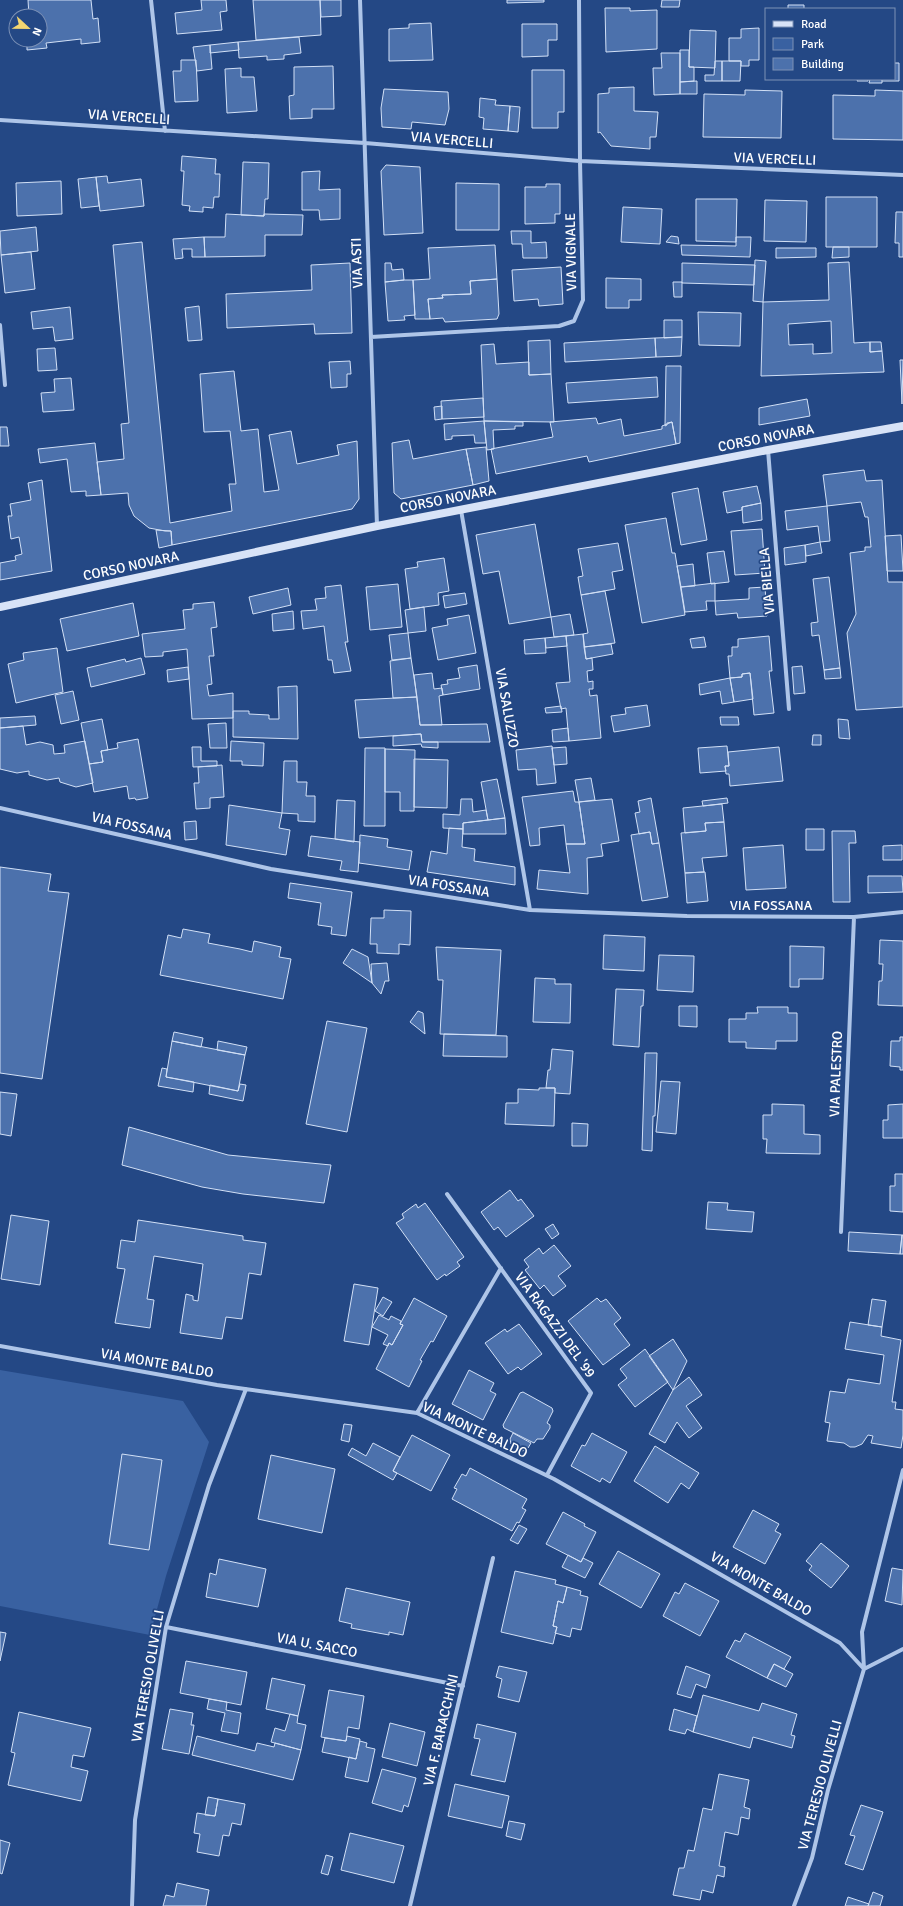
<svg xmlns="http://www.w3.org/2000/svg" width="903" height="1906" viewBox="0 0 903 1906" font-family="Signika,sans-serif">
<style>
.green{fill:#3961a1}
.building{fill:#4c71ac;stroke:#d2e0f6;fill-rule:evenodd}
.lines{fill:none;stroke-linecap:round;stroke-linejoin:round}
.street{stroke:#aec5e8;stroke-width:4}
.secondary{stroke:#d8e3f7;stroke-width:8}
.labels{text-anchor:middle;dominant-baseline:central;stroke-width:3.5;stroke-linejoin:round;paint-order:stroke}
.street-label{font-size:14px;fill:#fff;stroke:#244885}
</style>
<rect width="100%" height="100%" fill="#244885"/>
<path class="green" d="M0 1370 183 1401 209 1442 166 1576 150 1635 0 1606Z"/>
<path class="building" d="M28 0H91L93 19 98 18 100 42 81 44V39L46 43 47 48 27 50V40H40V16H29Z
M201 0H226L227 11 220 12 222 30 177 34 175 13 202 10Z
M253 0H320L321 35 256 40Z
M320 0H341V16L321 17Z
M507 0H544V2L507 3Z
M662 0H680L679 7H661Z
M788 5H804V9H788Z
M605 8H630V11L657 10V49L606 52Z
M431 23 433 60 389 61V29L409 28V24Z
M522 24H557V40H548V56L522 57Z
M759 28V60H749V66H741V61H729V38H741V29Z
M690 30 716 31 715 68 689 67Z
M299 37 301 53 284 55V59L267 60V56L239 58 238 42Z
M238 42 239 50 210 53V45Z
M210 45 212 69 197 71 193 47Z
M680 50H689V67H694V81L680 82Z
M661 53H680V94L654 95 653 68H662Z
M181 60H196L198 101 175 102 173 71H181Z
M715 61H722V81H705V75H714Z
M722 61H741L740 81H722Z
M894 63H899V81H882V79H894Z
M333 66 334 109H312V118L290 119 289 96 294 95V67Z
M241 68V77H254L257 111 227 113 225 69Z
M532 70H564V112H558V128H532Z
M858 79H868V81H857Z
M870 79H882V83H869Z
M697 81V94H680V82Z
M634 87V111L658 112 656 137H650V149L611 146 600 132 598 133V94L609 93V88Z
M384 89 448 92 449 109 445 125 412 122 411 129 382 127 381 108Z
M745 90 782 91 781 138 703 137 704 94 745 95Z
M875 90 903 91V140L833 139V95L875 96Z
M480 98 496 100 495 105 510 106 508 131 483 129 484 118 479 117Z
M510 106 520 107 518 132 508 131Z
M182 156 216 159 215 174H220L219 197H214L213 208 203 207V212L189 211 190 206 182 205 184 171H181Z
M243 162 269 163 268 199H265L264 216 241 215Z
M386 165 420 167 423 233 384 235 381 171Z
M320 171 319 190 340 189V219L320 220 319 210H302V172Z
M107 176 108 183 141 179 144 206 100 211 96 177Z
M96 177 99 206 81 208 78 179Z
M61 181 62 214 17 216 16 183Z
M456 183 499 184V230H456Z
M546 184H560V214H555V223L525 224V187H546Z
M826 197H877V247H826Z
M696 199H737L736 242 696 241Z
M765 200 807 201 806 242 764 241Z
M623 207 662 209 660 244 621 242Z
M896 212H903V257H899V243H895Z
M226 214 264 216V214L303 215 302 235H265V256L205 257 204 237H225Z
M36 227 38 251 1 255 0 231Z
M511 231H531V243L546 242 547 258H523L522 244H512Z
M671 236 678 237 679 244 666 242Z
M204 237 205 257H192V249H182L183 258 175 259 173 239Z
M736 237H751L750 257 682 255 681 245 736 246Z
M142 242 170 523 232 511 229 484H236L230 431 204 432 200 374 234 371 241 431 258 429 264 492 279 490 269 435 291 431 297 464 339 455 337 445 357 441 359 499 352 509 172 545 171 531H165L149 528 134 516 129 505 128 493 101 495 97 462 124 459 121 424 129 423 113 245Z
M495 245 497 279 470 281 471 294 442 295 443 298 428 299 430 319H415L413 280 430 279 428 248Z
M833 247H849V257L832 258Z
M776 248H816V257L776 258Z
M31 252 35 289 5 293 1 255Z
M755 260 766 261 763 302 753 301Z
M849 262 854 343 870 342V352L882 351 884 372 761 376 763 302 829 300 828 263ZM831 321 832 353 813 354V344L789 345 788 324Z
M350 263 352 333 315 334 314 324 227 328 226 294 312 290 311 265Z
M385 263H391L392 270 403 269 404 280 385 282Z
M682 263 755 265 754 285 682 283Z
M561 267 563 304 539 306 538 299 514 301 512 270Z
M606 278 641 279V300H629V308H606Z
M497 279 499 314 497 319 445 322 443 318 430 319 428 299 443 298 442 295 471 294 470 281Z
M404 280H413L415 315 404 316 405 320 388 321 385 282Z
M673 282H682V297H674Z
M199 306 202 340 188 341 185 308Z
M70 307 73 339 55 341 53 327 33 329 31 312Z
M698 312 741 313 740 346 699 345Z
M664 320H682V337L664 338Z
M682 337 681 356 656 357 655 338Z
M655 338 656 357 565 362 564 343Z
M550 340 551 374 529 375 528 341Z
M870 342H881L882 351 870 352Z
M494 344 496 364 529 362V375L551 374 554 422 484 421 481 345Z
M55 348 57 370 38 371 37 349Z
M900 360H903L902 404Z
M350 361 351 374H347V387L331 388 329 362Z
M666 366H681L680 443 676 444 672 422 667 423V425L665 426Z
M657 377 658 397 568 403 566 383Z
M71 378 74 410 43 412 41 393 55 392 54 379Z
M483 398 484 417 442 419 441 401Z
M807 399 810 416 759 425V408Z
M442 406V419L435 420 434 407Z
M596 418 598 424 621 419 624 436 662 429V426L672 422 676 444 589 462 587 456 496 474 491 449 553 437 550 422Z
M484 421 486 443H475L474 435 452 436V439L445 440 444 424Z
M484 421 523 422V426H515V429L493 430 494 449 487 450Z
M0 427H7L9 446H0Z
M409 440 413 459 466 449 473 485 401 499 394 493 392 443Z
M95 443 101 495 86 496V491L71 492 67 459 40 463 38 449Z
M486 447 489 481 473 485 466 449Z
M864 470 866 481 882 480 888 582H903V707L856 710 847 633 856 614 850 553 865 551V547H871L868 517H865L861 502 827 506 823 475Z
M42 480 52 571 0 580V563L16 560 15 556 22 554 19 537 11 539 8 516H12L10 504 31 500 28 483Z
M757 486 761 503 742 507V510L727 513 723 492Z
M698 488 707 540 681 545 672 493Z
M761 503 762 520 743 523 742 507Z
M827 506 830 541 820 542 818 526 787 530 785 511Z
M666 518 672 553H675L685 615 642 623 625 525Z
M535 524 551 617 509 624 499 571 483 574 476 535Z
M762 529 765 573 735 575 731 531Z
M156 530 171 531 172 545 159 548Z
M901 535 903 571H887L885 536Z
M820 542 822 553 806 556 805 545Z
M618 543 623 570 612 572 615 589 581 595 578 577 583 576 578 549Z
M805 545 806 562 785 565 784 548Z
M724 551 729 582 711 584 707 553Z
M444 558 449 591 438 593 439 605 410 609 405 569 418 567 417 562Z
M693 564 695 586 681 587 677 566Z
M829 577 840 668 824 670 819 635 812 636 811 623 818 622 813 579Z
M715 583V601H706L707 610 685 612 681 587Z
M398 584 402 627 370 630 366 587Z
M341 585 348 642H345L351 671 334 673 332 660H328L324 626 303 629 301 611 317 610 315 599 326 598 325 587Z
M765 587 767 616 738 618 737 613 716 615 715 601 749 599V588Z
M288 588 291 605 253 614 249 597Z
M605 591 615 643 584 647 583 634 588 633 581 595Z
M465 593 467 604 445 608 443 596Z
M214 602 217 627 211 628 214 656H209L212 684 207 685 209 696 233 693V718L192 719 187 649 163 652V656L145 657 142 634 185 629 183 610 193 609V604Z
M133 603 139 636 67 651 60 619Z
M424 607 426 631 408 633 405 610Z
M293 611 294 629 273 631 272 614Z
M570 614 574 635 554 637 551 617Z
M469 615 476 653 438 660 432 628 448 625 447 619Z
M408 633 411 658 392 660 389 635Z
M583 634 586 659 592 658 593 670 587 671 588 682 593 681V689H589L590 696 597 695 601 738 569 741 566 708 561 709 556 683 570 682 566 636Z
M566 636 567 646 546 648 545 638Z
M769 636 772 671H769L774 713 754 715 750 673 742 674V677L730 678 728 656H732V647H738V639Z
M704 637 706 647 692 648 690 639Z
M545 638 546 653 525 654 524 640Z
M611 644 613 654 586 659 584 647Z
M57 648 63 692 16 703 8 664 24 660 23 653Z
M141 658 145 674 91 687 87 668 125 659 126 662Z
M411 658 417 697 393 698 390 661Z
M477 665 480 689 443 695 441 685 448 684 447 680 460 678 458 668Z
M802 666 805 693 794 694 792 667Z
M188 667 189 679 168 682 167 670Z
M840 668 841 678 825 679 824 670Z
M432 673 434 689 442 688 443 695 439 696 442 725H420L414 675Z
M750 673 753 699 734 702 730 678 742 677V674Z
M730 678 734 702 722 704 720 691 700 695 699 684Z
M297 686 298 739 233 737V711H249V714L269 715V719H279L278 687Z
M73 691 79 720 61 724 55 695Z
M417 697 420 725 487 724 490 742H422L421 734 359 738 355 700Z
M647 705 650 726 614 732 611 716 626 714 625 708Z
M561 706 562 712 546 713 545 708Z
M35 716 36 725 0 728V718Z
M720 717H738L739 725H721Z
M102 719 108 750 101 751 103 762 89 764 81 723Z
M838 719 848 720 850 739 839 738Z
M226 723 227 748H210L208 724Z
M23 726 26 745 40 742 53 745 54 754 65 753 64 745 85 741 93 783 76 787 60 782 59 778 47 780 29 775V771L17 773 0 769V728Z
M568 728 569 741 553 742 552 730Z
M421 734 422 742H438V748L422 747 421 744 393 746V736Z
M813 735H821V745H812Z
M138 739 148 798 136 800 135 798 129 799 127 786 94 792 89 764 103 762 101 751 118 748 117 743Z
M231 741 264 743 263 766 242 765V761H230Z
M552 746 556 783 537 785 536 769 518 770 516 750Z
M727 746 729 766H725L726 771 700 773 698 748Z
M192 747H201V761H217V766L193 767Z
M566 747 567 764 554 765 552 748Z
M779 747 783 781 730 786 729 774H726L725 766H729L728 752Z
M365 748H385V826H364Z
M385 749 415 750 414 811H400V792H385Z
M414 759 448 760 447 808 414 807Z
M284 761H297V782H307L306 796H315V822L298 821V814L282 813Z
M222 765 224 797 210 798V808L196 809 194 783H199L198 767Z
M591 778 595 800 579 802 575 780Z
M497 779 505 818 488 820 481 782Z
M573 791 575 802H579L585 844H566L564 825 539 828 540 845 530 846 522 797Z
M651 798 659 843 652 844 650 832 639 834 635 813 640 812 638 801Z
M727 798 728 803 703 806 702 801Z
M461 799H472L473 812 486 810 488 820 463 823V829L443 828V814L460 815Z
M612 799 619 841 601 844 603 856 587 858 588 894 537 889 539 870 570 873 566 844H585L579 802Z
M337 800 355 801 354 842 335 839Z
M722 804 724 822 705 823 706 831 685 833 683 808Z
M229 805 282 813 279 828 290 830 286 855 226 845Z
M505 818 506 834H463V823Z
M196 821 197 839 185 840 184 822Z
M724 822 727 856 702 858 704 872 685 873 681 833 706 831 705 823Z
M449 828 463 829 462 847 475 849 474 861 515 867V885L427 872 431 851 447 854Z
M806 829H824V850H806Z
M832 831H855L856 843H849L850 902H833Z
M650 832 652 844 659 843 668 897 642 901 631 835Z
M360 835 388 839 387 847 412 851 409 870 359 863Z
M311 836 360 842 358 872 340 870 342 861 308 856Z
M783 845 786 888 746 890 743 848Z
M902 845V860H883V846Z
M0 867 51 874 48 891 69 893 42 1079 0 1073Z
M704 872H705L708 901 687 903 685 873Z
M868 876H902L903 892 868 893Z
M290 883 352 892 346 936 331 934 332 927 318 925 321 903 288 898Z
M384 910 411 911 410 945 399 944V954L377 953V944H370L371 918H384Z
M183 929 210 934 208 943 240 949 252 952 254 941 281 947 279 957 291 959 283 999 160 975 168 935 181 938Z
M604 935 645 937 644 971 603 969Z
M880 940 903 941V1006L878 1005 879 981H882L883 964H879Z
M790 946 824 947 823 979H799V987H790Z
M436 947 501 950 496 1035 440 1034 443 980H438Z
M352 949 368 957 372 983 343 963Z
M659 955 694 956 693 992 657 990Z
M387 963 389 981H385L381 994 372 983 371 964Z
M535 978 555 979V984H571L570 1023 533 1022Z
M616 989 644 990 643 1006H641L639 1047 613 1045Z
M679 1006H697V1027L679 1026Z
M757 1007H788V1013H797V1041H776V1049L746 1048V1042H729V1019H746V1013H758Z
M418 1011 423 1013 425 1034 410 1022Z
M327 1021 367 1028 347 1132 306 1124Z
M174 1032 203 1038 201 1047 172 1041Z
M444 1034 507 1036V1057L443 1056Z
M900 1037H903V1070H900V1067L890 1066 891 1041H900Z
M172 1041 245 1055 238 1091 166 1077Z
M218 1041 247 1047 245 1055 217 1050Z
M552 1049 573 1051 570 1094 555 1093V1088H546L548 1070H550Z
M645 1053H657L655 1116H653L652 1151 642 1150Z
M162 1068 167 1069 166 1077 194 1082 193 1092 158 1086Z
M661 1081 680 1082 676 1134 656 1132Z
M240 1084 246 1085 243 1101 209 1094 210 1085 238 1091Z
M539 1088H555L554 1126 505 1124 506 1103H518V1089L539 1090Z
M0 1092 17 1094 11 1136 0 1134Z
M772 1104 804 1105V1134L820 1135V1154L766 1153 767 1139H763V1115H772Z
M903 1104V1138H883V1120H888V1105Z
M572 1123 588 1124 587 1146H572Z
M129 1127 228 1155 331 1165 324 1203 243 1194 202 1187 122 1165Z
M895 1174H903V1212L890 1211V1186H895Z
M510 1190 518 1201 521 1199 534 1216 506 1237 498 1227 494 1230 481 1212Z
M708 1202 728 1203 727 1210 754 1212 752 1232 706 1229Z
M425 1203 464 1257 457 1262 460 1266 446 1276 445 1274 437 1280 396 1223 404 1218 402 1214 416 1204 418 1208Z
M11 1215 49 1221 40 1285 1 1279Z
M138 1220 243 1236V1240L266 1243 261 1275 249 1273 242 1319 226 1317 222 1339 180 1333 186 1294 193 1296V1300L198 1301 203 1264 154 1256 147 1299 154 1300 150 1328 115 1323 125 1269 117 1268 121 1240 135 1242Z
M553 1224 559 1234 552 1239 545 1229Z
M849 1232 902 1235 900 1254 848 1251Z
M902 1235H903V1254H900Z
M554 1245 571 1266 558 1276 566 1286 553 1296 544 1285 540 1289 525 1270 529 1267 524 1260 539 1248 543 1254Z
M354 1284 378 1288 369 1345 344 1341Z
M383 1297 392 1302 383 1316 375 1311Z
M414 1298 447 1316 433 1342 431 1341 420 1360 422 1361 409 1387 376 1369 389 1343 392 1345 403 1325 400 1324Z
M597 1298 601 1302 606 1299 621 1318 614 1324 630 1345 603 1365 568 1321Z
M872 1299 886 1301 882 1327 868 1325Z
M379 1315 389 1320 391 1316 401 1321 400 1324 403 1325 392 1345 389 1343 388 1346 383 1344 388 1335 372 1327Z
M850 1322 882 1327 881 1336 901 1340 892 1402H896L895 1409 903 1410V1435L901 1448 871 1443 873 1436 868 1435 862 1444 855 1447H850L844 1443 827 1441 830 1423 825 1422 830 1391 845 1393 848 1379 880 1384 884 1355 845 1349Z
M519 1324 542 1354 521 1370 518 1367 508 1374 485 1343 505 1329 507 1332Z
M673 1339 687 1361 673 1390 649 1356Z
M645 1349 668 1382 635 1407 618 1385 627 1378 620 1369Z
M469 1370 494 1383 490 1391 496 1394 483 1420 452 1404Z
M689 1377 702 1395 686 1406 702 1428 689 1438 677 1422 665 1443 649 1434 673 1390Z
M523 1392 552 1408 553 1411 547 1423 550 1425V1428L543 1439H537L534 1443 504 1428 503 1425 520 1393Z
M344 1424 352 1425 349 1442 341 1440Z
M513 1433 531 1443 528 1448 523 1451 511 1444 510 1439Z
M592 1433 627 1452 610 1483 602 1478 600 1482 571 1466 582 1445 585 1446Z
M412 1435 450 1455 431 1491 393 1471Z
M373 1443 400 1457 393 1471 397 1473 393 1480 348 1455 352 1448 366 1456Z
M655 1446 699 1473 689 1489 681 1483 668 1503 634 1481Z
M122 1454 162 1460 149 1550 109 1544Z
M271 1455 335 1469 322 1533 258 1519Z
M470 1468 527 1499 522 1508 526 1510 519 1523 517 1522 512 1531 452 1499 457 1489 454 1488 462 1474 466 1476Z
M753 1510 779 1524 775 1531 781 1534 765 1564 733 1547Z
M563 1512 585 1524 584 1526 596 1532 581 1562 546 1544Z
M519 1525 527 1529 518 1544 510 1540Z
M821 1543 849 1566 831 1588 809 1570 812 1566 806 1561Z
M618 1551 660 1574 641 1608 599 1584Z
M568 1555 581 1562 583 1558 593 1563 585 1578 562 1567Z
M219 1559 266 1569 258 1607 206 1597 210 1573 216 1575Z
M892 1568 903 1570 902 1605 885 1601Z
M515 1571 556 1580 555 1584 567 1587 563 1603 558 1601 553 1626 557 1627 553 1644 501 1632Z
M685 1583 719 1601 700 1636 663 1616 675 1592 679 1594Z
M567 1587 581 1591 580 1595 588 1597 581 1630 572 1628 570 1637 555 1633 557 1627 553 1626 558 1601 563 1603Z
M346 1588 410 1602 403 1635 389 1632V1635L351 1628 352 1624 339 1621Z
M0 1632 6 1633 0 1661Z
M745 1633 791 1657 784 1669 774 1664 767 1678 726 1657 735 1640 740 1642Z
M186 1661 247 1672 241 1705 180 1693Z
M774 1664 793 1674 786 1687 767 1678Z
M499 1666 527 1672 519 1702 498 1697 502 1679 496 1677Z
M686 1666 710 1675 706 1688 696 1684 691 1698 677 1694Z
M272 1678 305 1685 298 1716 266 1709Z
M329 1690 364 1696 359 1729 348 1727 346 1741 321 1737Z
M703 1695 759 1711 762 1703 797 1714 791 1735 795 1736 792 1748 753 1737 750 1748 693 1732Z
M209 1699 227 1702 226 1710 241 1713 238 1734 221 1731 225 1713 207 1709Z
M170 1709 193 1713 191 1725H194L189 1754 162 1749Z
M674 1709 697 1716 693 1732 687 1729 685 1734 669 1730Z
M19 1712 91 1728 84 1757 73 1755 71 1767 88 1771 81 1801 8 1785 15 1753 11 1752Z
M290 1714 298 1716 297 1723 306 1725 301 1750 271 1742 275 1728 285 1731Z
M390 1723 425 1732 417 1766 382 1757Z
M477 1724 516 1733 505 1782 471 1775 480 1739 474 1738Z
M197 1736 255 1751 257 1743 274 1747 275 1743 301 1750 293 1780 192 1755Z
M347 1736 360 1739 356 1759 322 1752 325 1738 346 1741Z
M360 1741 367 1743 366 1747 375 1749 368 1782 345 1777 349 1757 356 1759Z
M382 1769 416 1778 408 1807 404 1805 402 1812 372 1803Z
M719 1774 749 1780 744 1807 750 1809 749 1819 741 1817 738 1835 725 1832 719 1866 725 1867 724 1877 717 1875 713 1893 702 1890 700 1900 673 1895 679 1868H684L688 1850 694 1851 703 1808 712 1810Z
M455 1784 509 1796 502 1828 448 1816Z
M208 1797 218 1799 215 1816 205 1815Z
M218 1799 245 1804 241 1825 232 1823 229 1836 223 1835 219 1856 197 1852 200 1834 194 1833 197 1813 215 1816Z
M861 1805 883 1812 863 1870 845 1864 855 1836 850 1835Z
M509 1821 525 1824 521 1840 506 1836Z
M350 1833 404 1846 394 1883 341 1870Z
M0 1840 10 1843 2 1874 0 1873Z
M326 1855 333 1857 328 1875 321 1873Z
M177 1883 209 1890 206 1906H163L166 1895 174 1897Z
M873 1892 883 1896 880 1906H868Z
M848 1897 869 1904 868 1906H845Z"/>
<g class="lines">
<path class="street" d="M151 0 165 131
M360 0 377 526
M0 120 365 143 580 161 903 175
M0 325 5 385
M371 337 559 326 574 321 583 300 580 161 579 0
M768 450 789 709
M461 510 530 910
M0 808 271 869 530 910 687 916 854 917 903 912
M447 1194 591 1393 547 1475
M841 1232 854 917
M0 1346 217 1385 417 1413 554 1479 840 1643 864 1669
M417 1413 501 1268
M166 1627 463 1686
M864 1669 862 1632 903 1470
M132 1906 135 1820 166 1627 209 1485 246 1389
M410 1906 493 1558
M794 1906 812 1858 828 1790 864 1669 903 1649"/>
<path class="secondary" d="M0 607 377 526 768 450 903 426"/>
</g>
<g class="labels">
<g class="street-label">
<text transform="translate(129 117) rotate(4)">VIA VERCELLI</text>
<text transform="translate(452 140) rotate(5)">VIA VERCELLI</text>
<text transform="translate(775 159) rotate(2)">VIA VERCELLI</text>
<text transform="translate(571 252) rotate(-91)">VIA VIGNALE</text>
<text transform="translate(357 263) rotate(-92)">VIA ASTI</text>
<text transform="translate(766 438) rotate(-11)">CORSO NOVARA</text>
<text transform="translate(448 499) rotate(-11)">CORSO NOVARA</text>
<text transform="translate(131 566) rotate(-12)">CORSO NOVARA</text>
<text transform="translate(767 581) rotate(-95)">VIA BIELLA</text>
<text transform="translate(507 708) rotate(80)">VIA SALUZZO</text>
<text transform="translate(132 826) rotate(13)">VIA FOSSANA</text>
<text transform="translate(449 886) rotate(9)">VIA FOSSANA</text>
<text x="771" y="905">VIA FOSSANA</text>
<text transform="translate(836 1074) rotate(-88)">VIA PALESTRO</text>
<text transform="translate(555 1325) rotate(54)">VIA RAGAZZI DEL '99</text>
<text transform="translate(157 1363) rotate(10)">VIA MONTE BALDO</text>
<text transform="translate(475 1430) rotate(25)">VIA MONTE BALDO</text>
<text transform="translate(761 1584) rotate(30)">VIA MONTE BALDO</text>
<text transform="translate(317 1645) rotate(11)">VIA U. SACCO</text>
<text transform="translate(148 1676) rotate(-80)">VIA TERESIO OLIVELLI</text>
<text transform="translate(441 1730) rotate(-77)">VIA F. BARACCHINI</text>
<text transform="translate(820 1785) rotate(-75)">VIA TERESIO OLIVELLI</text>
</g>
</g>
<rect x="765" y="8" width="130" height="72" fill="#244885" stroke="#7c91b6"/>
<rect x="773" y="21" width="20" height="6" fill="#d8e3f7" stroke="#7c91b6"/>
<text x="801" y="28" font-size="12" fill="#ffffff">Road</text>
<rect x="773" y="38" width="20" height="12" fill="#3961a1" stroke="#7c91b6"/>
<text x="801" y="48" font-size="12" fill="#ffffff">Park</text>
<rect x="773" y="58" width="20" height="12" fill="#4c71ac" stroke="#7c91b6"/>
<text x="801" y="68" font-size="12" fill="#ffffff">Building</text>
<g transform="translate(28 28) rotate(112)"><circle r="19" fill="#244885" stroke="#7c91b6"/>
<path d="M0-3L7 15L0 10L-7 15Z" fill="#f2d571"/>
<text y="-6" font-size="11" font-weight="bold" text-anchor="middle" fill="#ffffff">N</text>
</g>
</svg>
